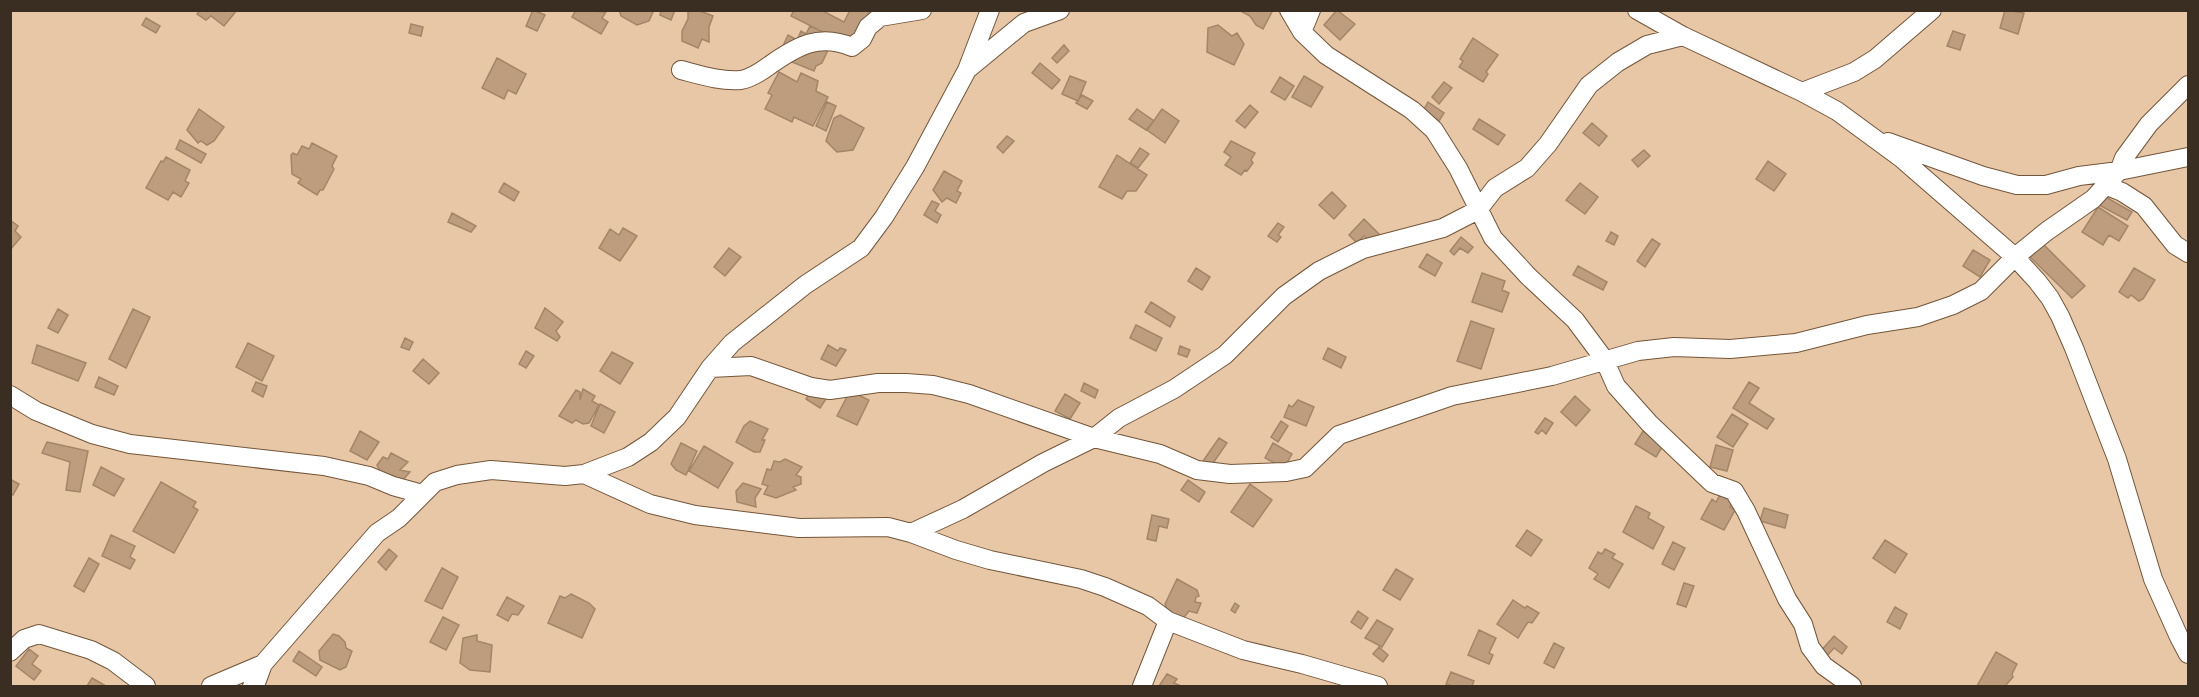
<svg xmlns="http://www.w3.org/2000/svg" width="2199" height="697" viewBox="0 0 2199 697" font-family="Mulish,sans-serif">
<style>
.building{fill:#bd9d7e;stroke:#a48567;stroke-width:1.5}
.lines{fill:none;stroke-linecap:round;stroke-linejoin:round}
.minor-casing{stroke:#735639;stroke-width:20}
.minor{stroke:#fff;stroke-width:18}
</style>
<rect width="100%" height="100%" fill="#e8c7a7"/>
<path class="building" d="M200 10H237L224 26 211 16 206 20 197 14Z
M533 10 545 15 537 31 526 26Z
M576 10 606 12 602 18 608 22 601 34 572 17Z
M619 10H654L649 21 637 25 621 16Z
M661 10H675L671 20 660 15Z
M688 10H698L713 16 709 27V42L702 39 698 48 682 41V31L688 19Z
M794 10H821L844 22 850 10H870L852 47 791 16Z
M1239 10H1273L1263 29 1256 25 1250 16Z
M1337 10 1355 24 1340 40 1324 25Z
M2005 10 2024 13 2018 34 2000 28Z
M146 18 160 26 156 33 142 25Z
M411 24 423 27 421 36 409 33Z
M1218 25 1232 36 1237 33 1244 44 1234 65 1207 52 1208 28Z
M810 26 834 37 822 63 816 66 814 71 792 62 783 46 788 35 797 40 801 31 806 34Z
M1953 31 1965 35 1960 50 1947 46Z
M1473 38 1498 55 1486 72 1488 74 1483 82 1459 67 1463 61 1460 59Z
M1064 45 1069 51 1057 63 1052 58Z
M497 58 526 74 516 94 508 90 504 99 482 88Z
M1040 63 1060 80 1052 89 1032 73Z
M779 72 797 82 801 73 818 81 816 91 828 97 813 126 794 117 792 122 765 109 772 95 768 93Z
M1070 76 1086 82 1078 101 1062 94Z
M1304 76 1323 87 1311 107 1292 97Z
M1280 77 1294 86 1285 100 1271 92Z
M1444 82 1452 88 1439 104 1432 97Z
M1082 95 1093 101 1087 109 1076 103Z
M827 102 836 106 826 131 816 126Z
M1428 102 1444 113 1439 121 1423 111Z
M1250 105 1258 112 1245 128 1236 121Z
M199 109 224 127 214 141 207 145 201 141 198 143 187 130Z
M1137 109 1154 121 1146 130 1129 119Z
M1162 109 1179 121 1165 143 1147 130Z
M840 115 864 128 853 150 837 152 826 141 834 118Z
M1479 119 1505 135 1498 145 1473 129Z
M1592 123 1607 136 1599 146 1583 133Z
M1007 136 1014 141 1003 153 997 147Z
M180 140 206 154 201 163 176 149Z
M1231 141 1255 153 1251 160 1253 163 1247 171 1245 170 1241 175 1225 165 1231 157 1224 152Z
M312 143 337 156 332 166 334 169 323 190H320L317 195 298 183 301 179 292 174 291 155 293 153 297 155 302 146 309 149Z
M1140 148 1149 154 1138 168 1130 163Z
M1644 150 1650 156 1638 167 1632 160Z
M1117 155 1147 175 1136 191H1127L1122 199 1099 187Z
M166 157 190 170 185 181 189 183 181 197 173 192 168 200 146 188 161 161 163 162Z
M1768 161 1786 174 1774 191 1756 179Z
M944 171 962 181 957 191 961 193 956 203 947 198 942 202 933 190Z
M504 183 519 192 514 201 499 192Z
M1580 183 1598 197 1585 214 1566 200Z
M1332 192 1346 206 1334 219 1319 205Z
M2102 195 2132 212 2127 220 2097 204Z
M932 201 939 204 935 211 941 215 937 223 924 215Z
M2098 207 2128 226 2119 241 2109 235 2103 245 2082 232Z
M452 213 476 226 471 232 448 222Z
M1364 219 1379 234 1371 242 1364 236 1357 243 1349 235Z
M10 220 18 226 15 231 21 237 10 250Z
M1278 223 1284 227 1278 235 1281 237 1277 242 1268 236Z
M623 228 637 236 620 261 599 248 610 229 619 235Z
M1611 232 1618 236 1614 245 1606 241Z
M1461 237 1473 247 1468 253 1460 248 1454 255 1450 251Z
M1652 239 1660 244 1645 267 1637 261Z
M2043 244 2085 286 2072 298 2030 257Z
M729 248 741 257 725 276 714 267Z
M1973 250 1990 260 1980 277 1963 266Z
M1427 254 1442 263 1435 276 1419 267Z
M1578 266 1607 282 1603 290 1573 275Z
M1196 268 1210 277 1202 290 1188 281Z
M2134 268 2155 280 2143 299 2139 301 2131 295 2128 298 2119 292Z
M1482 273 1505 281 1502 290 1509 293 1502 312 1472 302Z
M1151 302 1175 317 1170 327 1145 312Z
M545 308 563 322 556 331 560 337 557 341 535 328Z
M58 309 68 315 58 333 48 328Z
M133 309 150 317 126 368 109 359Z
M1471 321 1494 329 1481 369 1457 361Z
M1136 325 1162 338 1156 351 1130 338Z
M405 338 413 342 409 350 401 347Z
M248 343 274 356 262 381 236 367Z
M37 345 86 363 78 381 32 363Z
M828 345 838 351 840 348 846 350 836 366 821 359Z
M1180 346 1190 350 1187 357 1178 354Z
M1328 348 1346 357 1341 368 1323 359Z
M526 351 534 356 526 368 519 364Z
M612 352 633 363 620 384 600 371Z
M423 359 439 373 429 384 413 371Z
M99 377 118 386 114 395 95 387Z
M256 382 267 386 263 397 252 391Z
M1749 382 1759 388 1749 403 1774 419 1767 429 1733 408Z
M1084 383 1098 390 1095 398 1081 391Z
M583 389 595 396 592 401 599 405 589 423 583 424 576 420 572 423 559 416 576 390 580 392V400Z
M812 390 826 399 820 408 806 399Z
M850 391 869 400 857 425 837 416Z
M1065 394 1080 403 1070 419 1055 411Z
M1575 396 1590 410 1576 426 1561 412Z
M1298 400 1314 407 1306 426 1284 417 1289 405 1292 407Z
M600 404 615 412 604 433 591 426Z
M1732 414 1748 424 1733 447 1717 437Z
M1545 418 1553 423 1546 434 1542 430 1538 434 1535 432Z
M750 421 768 429 762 440H765L760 452H754L736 442 744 426Z
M1281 421 1288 426 1278 442 1271 437Z
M360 431 379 442 367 460 350 451Z
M1643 431 1664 444 1656 457 1635 444Z
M1219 438 1227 443 1211 466 1203 461Z
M47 442 88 451 80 492 66 490 70 462 42 453Z
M681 443 697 451 686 475 676 470 671 464Z
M1273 443 1292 454 1284 468 1265 458Z
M1716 445 1733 450 1727 471 1710 467Z
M704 446 733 463 718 488 689 471Z
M391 453 408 462 400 470 410 472 401 482 383 477 377 465 383 457 388 459Z
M785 459 802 467 796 475 801 477V484L793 487 796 490 776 498 764 494 768 486 762 484 767 469 771 470 774 461 780 462Z
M101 467 124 479 114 496 93 485Z
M10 479 19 484 13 495 10 493Z
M1188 480 1205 492 1199 502 1181 490Z
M161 482 196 502 193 507 198 510 174 553 133 531Z
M743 483 761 489 755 498 756 507 737 502 736 491Z
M1250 484 1272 500 1253 527 1231 512Z
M1720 495 1733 502 1730 507 1735 510 1724 530 1701 519 1712 499 1716 502Z
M1636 506 1650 513 1648 518 1664 527 1653 549 1623 532Z
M1764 508 1788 515 1785 528 1760 521Z
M1152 515 1169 519 1167 528 1159 526 1156 541 1147 539Z
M1527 530 1542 540 1531 556 1516 546Z
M111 535 135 546 130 557 135 560 130 569 102 556Z
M1885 540 1907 554 1895 573 1873 558Z
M1673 542 1685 548 1674 570 1662 564Z
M389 549 397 556 386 570 378 562Z
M1605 549 1615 554 1612 558 1623 564 1609 588 1594 579 1598 574 1589 568 1598 552 1602 554Z
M89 558 99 564 84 592 74 586Z
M442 568 458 577 442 609 425 601Z
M1396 569 1413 579 1400 600 1383 590Z
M1177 579 1197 590 1199 596 1196 597 1195 602 1201 603 1197 613 1189 611 1182 620 1170 617 1165 604Z
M1684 583 1694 586 1686 607 1677 604Z
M571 594 589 603 595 609 582 638 548 623 560 596 565 598Z
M507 597 524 606 518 615 512 614 508 621 497 615Z
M1513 600 1525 608 1527 606 1539 613 1532 623 1528 622 1518 638 1497 624Z
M1235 603 1239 606 1235 613 1231 610Z
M1895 607 1907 614 1900 629 1887 622Z
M1358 611 1368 618 1361 629 1351 622Z
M443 617 459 625 446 650 430 642Z
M1377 620 1393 629 1382 647 1365 638Z
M1479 630 1496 638 1489 653 1493 655 1489 664 1468 655Z
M333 634 339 636 345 642 346 648 352 651 346 667 340 670 320 660 319 651Z
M477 635V641L492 645 490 672 470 670 460 663 463 638Z
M1834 636 1847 647 1842 654 1834 648 1826 657 1820 652Z
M1554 643 1564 648 1554 668 1544 663Z
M1379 647 1388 655 1383 662 1373 654Z
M29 649 38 656 32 664 41 671 34 680 16 666Z
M299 651 322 667 316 676 293 661Z
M1996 652 2017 664 2012 674 2013 677 2005 686H1977Z
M1451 672 1474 681 1472 686H1452L1446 684Z
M1167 674 1177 679 1174 683 1181 686H1159Z
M92 678 104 685 103 686H87Z"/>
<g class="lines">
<defs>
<path id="minor" d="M1289 10 1302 32 1326 55 1412 110 1434 130 1458 168 1493 238 1528 276 1575 320 1604 359 1616 386 1649 423 1712 483 1734 491 1746 511 1787 599 1803 624 1810 647 1824 666 1852 686
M1637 10 1683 36 1802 92 1837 111 1901 158 2015 257 2037 281 2050 298 2060 316 2074 348 2117 459 2153 579 2179 637 2188 654
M1302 32 1311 10
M968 69 1024 23 1060 10
M681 70C700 75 722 82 741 80 752 78 762 71 770 65 797 46 819 33 852 47L862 39 868 27 880 17 922 10
M1802 92 1854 72 1875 59 1932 10
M1888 142 1983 176 2017 185H2046L2079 176 2119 171 2188 157
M2107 186 2122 192 2144 206 2175 245 2188 253
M710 368 751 366 811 387 830 390 878 383H906L933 385 969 394 1094 438 1160 454 1197 470 1230 474 1286 472 1305 468 1339 435 1452 396 1552 376 1638 351 1674 347 1730 349 1796 343 1867 325 1918 317 1953 305 1981 291 2015 257 2047 231 2093 199 2119 171 2124 158 2149 124 2188 85
M10 395 36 411 92 434 130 444 324 466 369 476 393 486 422 494
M584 474 650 504 695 515 799 528 888 527 911 533 956 550 990 560 1081 579 1105 587 1148 606 1168 621 1243 650 1302 664 1378 686
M911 533 963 509 1043 463 1094 438 1119 418 1174 389 1225 355 1284 296 1319 271 1363 249 1443 228 1478 210 1495 188 1527 168 1548 144 1589 85 1618 62 1647 45 1683 36
M10 652 24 639 39 634 91 650 113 661 146 686
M211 686 263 664 377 533 399 518 435 482 457 475 491 470 565 476 584 474 628 457 651 442 677 417 710 368 732 343 805 285 861 248 884 217 915 167 967 70 990 10
M252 686 256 683 263 664
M1142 686 1168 621"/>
</defs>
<use href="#minor" class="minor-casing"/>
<use href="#minor" class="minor"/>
</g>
<rect width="2199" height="697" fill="none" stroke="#3a2d21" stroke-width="24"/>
</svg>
